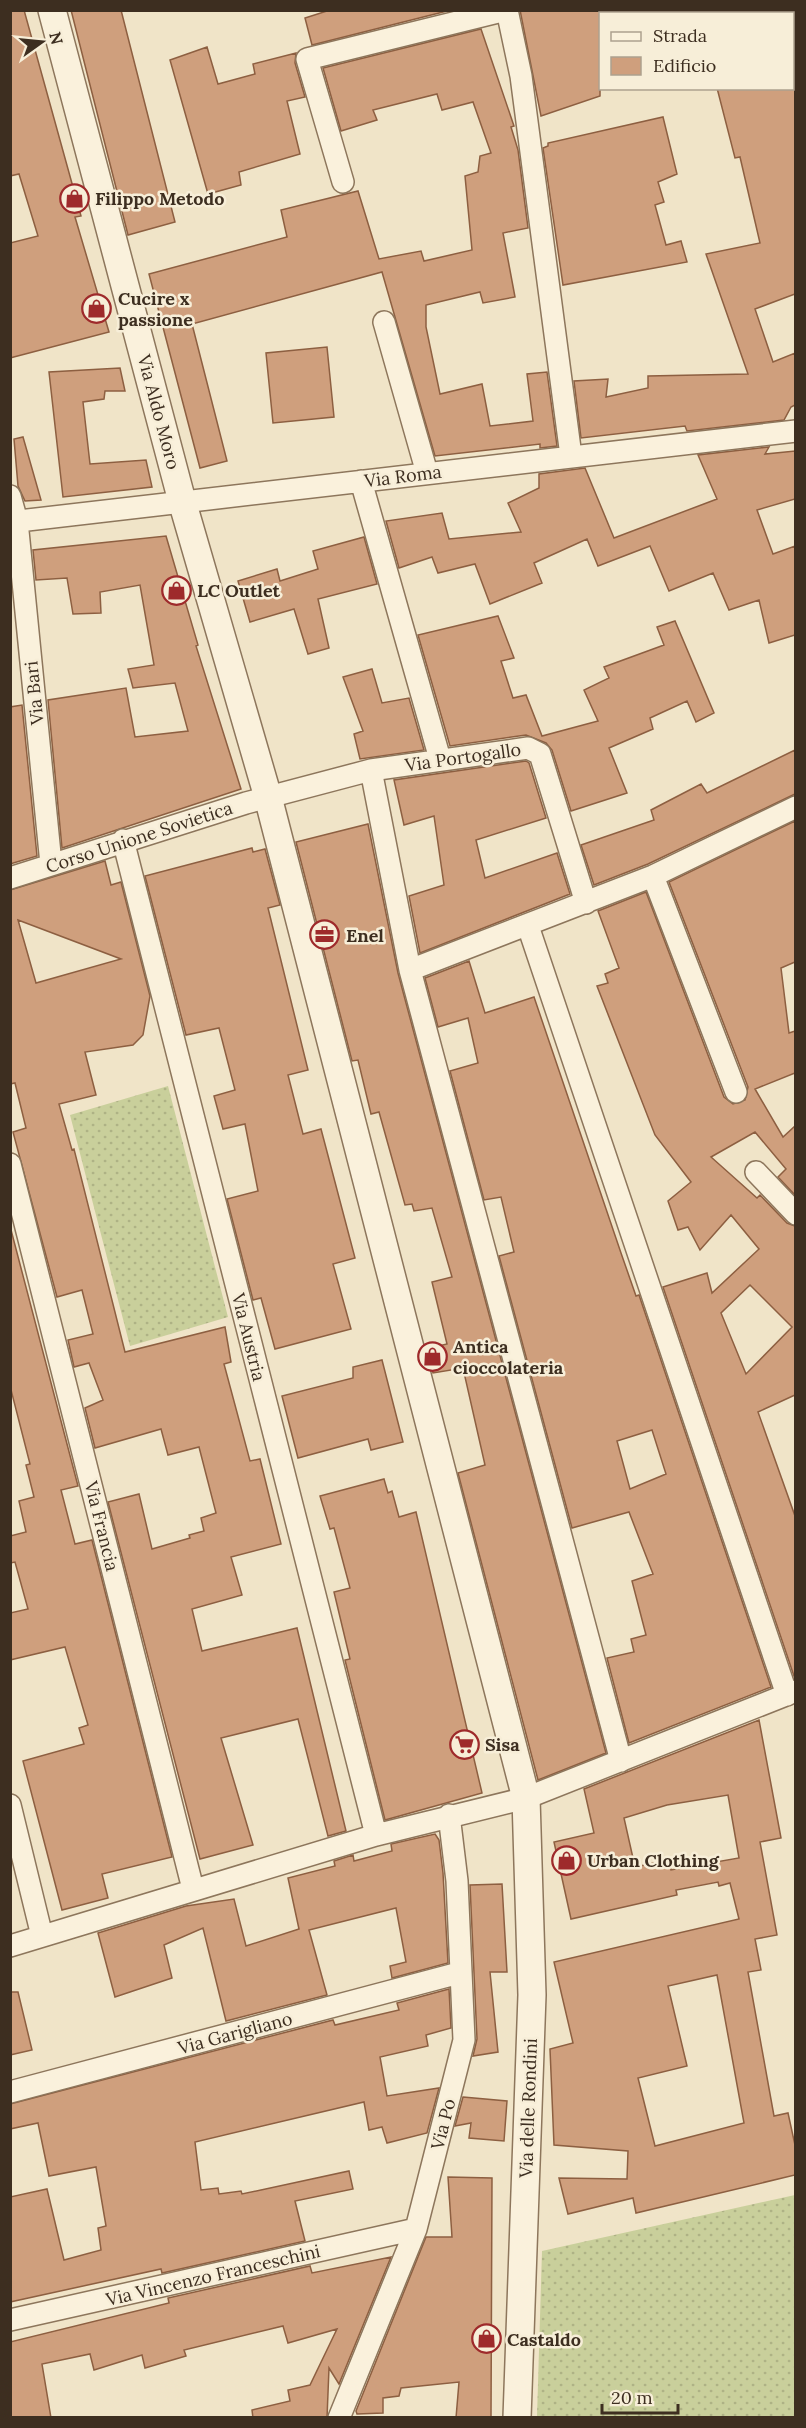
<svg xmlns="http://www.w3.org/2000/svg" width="806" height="2428" viewBox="0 0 806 2428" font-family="Lora,serif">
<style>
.grass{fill:url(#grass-dots)}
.building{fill:#cf9f7d;stroke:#8d5f41;stroke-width:1.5;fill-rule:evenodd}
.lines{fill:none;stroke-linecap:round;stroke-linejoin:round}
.minor-casing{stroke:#8d765c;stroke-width:24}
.tertiary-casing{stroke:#8d765c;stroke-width:30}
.minor{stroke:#faf1dc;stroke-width:21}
.tertiary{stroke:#faf1dc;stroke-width:27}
.labels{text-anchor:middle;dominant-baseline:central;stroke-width:5;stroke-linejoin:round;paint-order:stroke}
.poi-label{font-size:18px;font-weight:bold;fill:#3d2e20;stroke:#f7eed8;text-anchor:start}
.street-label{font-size:18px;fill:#3d2e20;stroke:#f7eed8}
</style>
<defs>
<pattern id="grass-dots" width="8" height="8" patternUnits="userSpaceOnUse" patternTransform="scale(1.5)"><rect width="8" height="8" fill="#c9cf9b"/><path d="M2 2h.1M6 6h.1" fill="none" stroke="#aeb285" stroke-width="1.8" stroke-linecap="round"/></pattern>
</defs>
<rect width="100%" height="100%" fill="#f0e4c8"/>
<path class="grass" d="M168 1086 228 1317 130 1346 70 1115Z
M795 2195V2417H537L542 2251Z"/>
<path class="building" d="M10 10H24L81 216 75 217 109 332 10 358V243L38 236 19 174 10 176Z
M71 10H121L175 222 128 235Z
M330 10H451L312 45 305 18Z
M520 10H600V96L541 116Z
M481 29 514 126 511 127 518 150 528 228 503 233 515 297 483 303 480 292 426 305V327L440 394 482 384 490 426 533 421 527 374 547 372 557 446 540 448V444L435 456 382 272 192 324 227 461 200 468 149 274 287 237 281 210 358 191 379 259 421 251 424 261 472 250 465 176 478 172 480 156 491 153 473 102 442 110 437 94 373 110 377 120 341 131 323 68Z
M207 47 218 84 255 74 253 64 296 53 295 63 305 97 287 101 300 154 239 172 241 185 208 194 170 60Z
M717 88H795V294L755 309 773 362 795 353V405L791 407 784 420 687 431 685 426 581 438 574 381 608 379 606 397 648 388V376L748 374 706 254 760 243 740 157 735 158Z
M663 117 677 174 658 182 664 202 655 205 666 245 681 241 687 262 563 285 543 148 548 146V143Z
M327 347 334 417 273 423 266 353Z
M120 368 125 391H105L104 399 83 402 90 464 146 460 152 487 63 497 49 372Z
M23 437 41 500 25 501 18 486 14 439Z
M769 447 765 454 795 451V499L757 510 773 554 795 546V635L769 643 759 600 729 610 713 573 669 591 650 546 598 566 587 539 534 563 542 583 490 604 475 564 438 573 432 557 399 568 386 521 442 513 449 539 521 532 508 503 539 488V474L585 468 614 538 717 499 698 455Z
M166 536 198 645 196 646 241 789 62 848 48 700 126 688 135 737 188 731 175 683 133 688 128 669 154 665 140 585 100 592 101 613 73 614 67 578 36 580 33 550Z
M364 537 377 584 318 599 329 648 308 654 294 609 250 622 238 581 277 569 280 581 318 569 313 551Z
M498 616 514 658 501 661 513 698 526 695 542 736 598 721 584 690 609 678 604 667 664 645 657 627 675 621 714 713 696 722 687 701 650 718 653 729 609 748 627 793 571 811 552 750 546 743 526 735 450 746 418 635Z
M372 669 382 703 409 698 424 750 360 759 354 734 363 731 343 677Z
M22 705 37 856 10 864V707Z
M795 750V794L648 864 594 885 581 845 654 820 651 810 701 784 707 793Z
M526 761 529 763 546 818 476 840 485 878 557 853 570 894 420 953 409 896 444 885 434 816 404 825 394 780Z
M795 821V962L781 968 789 1033 795 1031V1073L755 1089 783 1137 795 1126V1195L778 1177 786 1169 755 1132 711 1157 757 1198 760 1195 787 1223 795 1226V1395L758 1412 795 1516V1679L663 1287 707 1273 712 1293 759 1249 731 1215 700 1250 688 1227 678 1230 668 1201 691 1182 655 1135 597 986 608 983 605 974 619 968 598 911 646 892 724 1097 733 1104 745 1100 748 1087 669 882ZM750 1285 792 1327 746 1374 721 1313Z
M368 824 398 973 606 1753 538 1780 458 1473 485 1465 463 1368 433 1373 426 1349 447 1344 432 1282 452 1277 432 1208 414 1211 412 1204 405 1205 379 1112 371 1114 358 1060 352 1061 296 842Z
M252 848 253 852 265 849 280 905 268 908 308 1070 288 1075 303 1134 321 1129 355 1258 333 1264 351 1329 275 1349 261 1298 253 1300 227 1199 258 1191 245 1124 223 1129 214 1096 235 1090 219 1028 186 1035 145 876Z
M105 861 111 885 121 882 150 996 143 1035 133 1045 85 1052 96 1095 59 1104 72 1150 74 1149 125 1352 225 1327 231 1362 224 1364 250 1461 260 1459 281 1544 231 1557 242 1595 192 1609 202 1651 297 1628 346 1831 328 1836 298 1719 221 1738 253 1845 200 1859 108 1502 139 1494 152 1549 190 1538 189 1535 204 1531 201 1518 216 1513 199 1447 168 1455 161 1429 95 1448 85 1408 103 1400 89 1363 74 1367 68 1340 93 1334 82 1290 57 1297 13 1132 26 1128 15 1083 10 1084V890ZM18 920 121 959 36 983Z
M469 961 485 1013 534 997 621 1253 636 1296 639 1295 771 1687 629 1743 607 1658 634 1652 631 1639 646 1635 632 1581 653 1574 629 1512 572 1528 499 1256 514 1252 501 1197 484 1200 450 1071 478 1063 468 1018 438 1027 425 978ZM652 1430 666 1474 630 1489 617 1441Z
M10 1226 78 1486 61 1490 75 1544 92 1540 172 1857 102 1874 108 1898 62 1910 23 1761 84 1744 79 1728 88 1725 65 1647 10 1660V1613L28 1609 15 1562 10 1563V1536L26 1532 19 1501 34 1497 26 1465 30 1464 10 1386Z
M382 1360 403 1442 371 1450 368 1439 298 1458 282 1396 353 1378V1367Z
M384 1479 388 1493 392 1491 399 1517 416 1512 482 1793 385 1820 345 1660 350 1659 334 1592 350 1588 334 1528 330 1529 320 1496Z
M759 1720 781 1838 760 1842 777 1935 755 1939 761 1970 748 1972 774 2116 788 2113 795 2145V2175L636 2213 633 2198 568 2214 559 2178 627 2179 628 2151 554 2145 550 2049 573 2043 554 1962 739 1919 730 1883 719 1886 718 1882 676 1890 677 1895 571 1919 554 1842 594 1833 584 1789ZM728 1795 739 1858 671 1870 669 1860 635 1867 624 1818 667 1805ZM717 1975 744 2123 655 2146 638 2078 687 2066 668 1986Z
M435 1834 439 1840 443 1873 448 1963 392 1978 390 1966 406 1962 396 1908 309 1930 327 1995 226 2021 203 1928 164 1945 172 1978 115 1997 98 1933 186 1906 234 1899 246 1946 299 1929 288 1878 335 1866 334 1861 353 1855 354 1861 392 1851 391 1844Z
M502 1884 507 1972H490L498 2052 473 2056 477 2039 470 1885Z
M449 1989 451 2028 426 2035 428 2046 380 2057 387 2096 439 2088 427 2133 387 2143 382 2127 369 2130 364 2102 195 2142 201 2190 218 2188 219 2194 241 2191 242 2194 349 2171 353 2189 295 2201 305 2241 162 2273 161 2269 10 2302V2197L47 2189 64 2260 101 2250 98 2228 106 2226 96 2167 49 2176 38 2123 10 2129V2104L333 2020 335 2025 399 2010 397 2003Z
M10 1992H18L32 2050 10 2055Z
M463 2097 507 2101 504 2141 469 2138 471 2123 455 2126Z
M448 2177 492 2178 491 2418H456L459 2382 401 2388 399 2396 383 2398V2413L357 2414 356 2411 426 2237H452Z
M391 2257 339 2384 329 2368 327 2418H253L252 2410 290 2401 288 2390 310 2385 337 2329 288 2343 283 2326 184 2350 186 2356 145 2368 142 2355 94 2370 90 2354 42 2364 51 2418H10V2342L169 2303 168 2298 310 2266 312 2273Z"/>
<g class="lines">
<defs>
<path id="minor" d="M507 10 521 76 571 456
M343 182 307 59 506 10
M384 322 427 473
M361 481 440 759
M10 496 17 521 51 864
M10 522 796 431
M371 770 410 970 621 1761
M123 840 376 1835
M653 876 736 1092
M10 878 246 803 371 770 528 748 540 754 586 903
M528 926 787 1695
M410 970 653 876 796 807
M10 1164 193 1889
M756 1172 796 1214
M10 1805 42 1936
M10 1946 376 1835 526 1798 796 1691
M10 2092 459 1973
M10 2320 416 2229
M339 2418 416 2229 464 2040 457 1881 449 1815"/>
<path id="tertiary" d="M52 10 182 501 268 797 526 1798 532 1995 517 2418"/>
</defs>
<use href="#minor" class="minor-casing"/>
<use href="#tertiary" class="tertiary-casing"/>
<use href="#minor" class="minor"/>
<use href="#tertiary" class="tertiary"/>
</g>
<defs>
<symbol id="shop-ring" viewBox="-11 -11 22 22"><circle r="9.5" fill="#f7eed8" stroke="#9e2a2b" stroke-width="1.5"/><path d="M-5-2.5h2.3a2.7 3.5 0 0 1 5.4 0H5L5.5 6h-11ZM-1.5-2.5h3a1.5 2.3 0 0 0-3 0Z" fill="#9e2a2b"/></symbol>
<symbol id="office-ring" viewBox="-11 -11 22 22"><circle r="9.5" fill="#f7eed8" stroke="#9e2a2b" stroke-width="1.5"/><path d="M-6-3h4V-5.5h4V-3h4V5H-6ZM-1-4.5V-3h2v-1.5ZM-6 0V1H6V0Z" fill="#9e2a2b"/></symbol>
<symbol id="supermarket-ring" viewBox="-11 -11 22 22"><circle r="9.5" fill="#f7eed8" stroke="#9e2a2b" stroke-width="1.5"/><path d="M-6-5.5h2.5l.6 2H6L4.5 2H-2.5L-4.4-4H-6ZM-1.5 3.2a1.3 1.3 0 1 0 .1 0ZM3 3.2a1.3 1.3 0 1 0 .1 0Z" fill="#9e2a2b"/></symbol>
</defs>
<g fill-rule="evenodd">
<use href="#shop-ring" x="58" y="182" width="33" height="33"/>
<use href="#shop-ring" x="80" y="292" width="33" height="33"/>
<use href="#shop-ring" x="160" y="574" width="33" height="33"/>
<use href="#office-ring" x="308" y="918" width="33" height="33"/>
<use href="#shop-ring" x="416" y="1340" width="33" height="33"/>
<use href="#supermarket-ring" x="448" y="1728" width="33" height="33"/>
<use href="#shop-ring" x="550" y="1844" width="33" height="33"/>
<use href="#shop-ring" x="470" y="2322" width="33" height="33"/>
</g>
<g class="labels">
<g class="poi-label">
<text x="95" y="198">Filippo Metodo</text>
<text x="118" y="298">Cucire x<tspan x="118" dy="21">passione</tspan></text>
<text x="197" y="590">LC Outlet</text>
<text x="346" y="935">Enel</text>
<text x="453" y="1346">Antica<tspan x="453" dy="21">cioccolateria</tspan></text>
<text x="485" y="1744">Sisa</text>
<text x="587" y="1860">Urban Clothing</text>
<text x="507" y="2339">Castaldo</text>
</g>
<g class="street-label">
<text transform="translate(159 412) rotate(75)">Via Aldo Moro</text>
<text transform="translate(403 476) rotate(-7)">Via Roma</text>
<text transform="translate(34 693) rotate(-96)">Via Bari</text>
<text transform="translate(463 757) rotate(-8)">Via Portogallo</text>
<text transform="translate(139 837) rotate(-18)">Corso Unione Sovietica</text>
<text transform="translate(249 1337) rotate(76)">Via Austria</text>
<text transform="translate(102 1526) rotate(76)">Via Francia</text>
<text transform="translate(235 2033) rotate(-15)">Via Garigliano</text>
<text transform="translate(528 2108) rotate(-88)">Via delle Rondini</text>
<text transform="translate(443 2124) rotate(-76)">Via Po</text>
<text transform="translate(213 2275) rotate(-13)">Via Vincenzo Franceschini</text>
</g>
</g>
<rect width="806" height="2428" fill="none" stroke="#3d2e20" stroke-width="24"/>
<rect x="599" y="12" width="195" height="78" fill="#f7eed8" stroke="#ada18e" stroke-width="1.5"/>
<rect x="611" y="32" width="30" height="9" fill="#faf1dc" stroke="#ada18e" stroke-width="1.5"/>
<text x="653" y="42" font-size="18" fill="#3d2e20">Strada</text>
<rect x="611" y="57" width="30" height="18" fill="#cf9f7d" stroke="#ada18e" stroke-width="1.5"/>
<text x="653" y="72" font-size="18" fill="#3d2e20">Edificio</text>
<g transform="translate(42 42) rotate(75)" stroke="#f7eed8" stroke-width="4.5" paint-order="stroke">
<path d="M0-4.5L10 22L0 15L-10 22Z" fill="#3d2e20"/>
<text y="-9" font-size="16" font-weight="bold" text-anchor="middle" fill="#3d2e20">N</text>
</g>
<path d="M602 2404v9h76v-9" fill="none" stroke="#3d2e20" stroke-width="3"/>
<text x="611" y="2404" font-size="18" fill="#3d2e20" stroke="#f7eed8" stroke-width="4.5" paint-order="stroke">20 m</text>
</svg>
